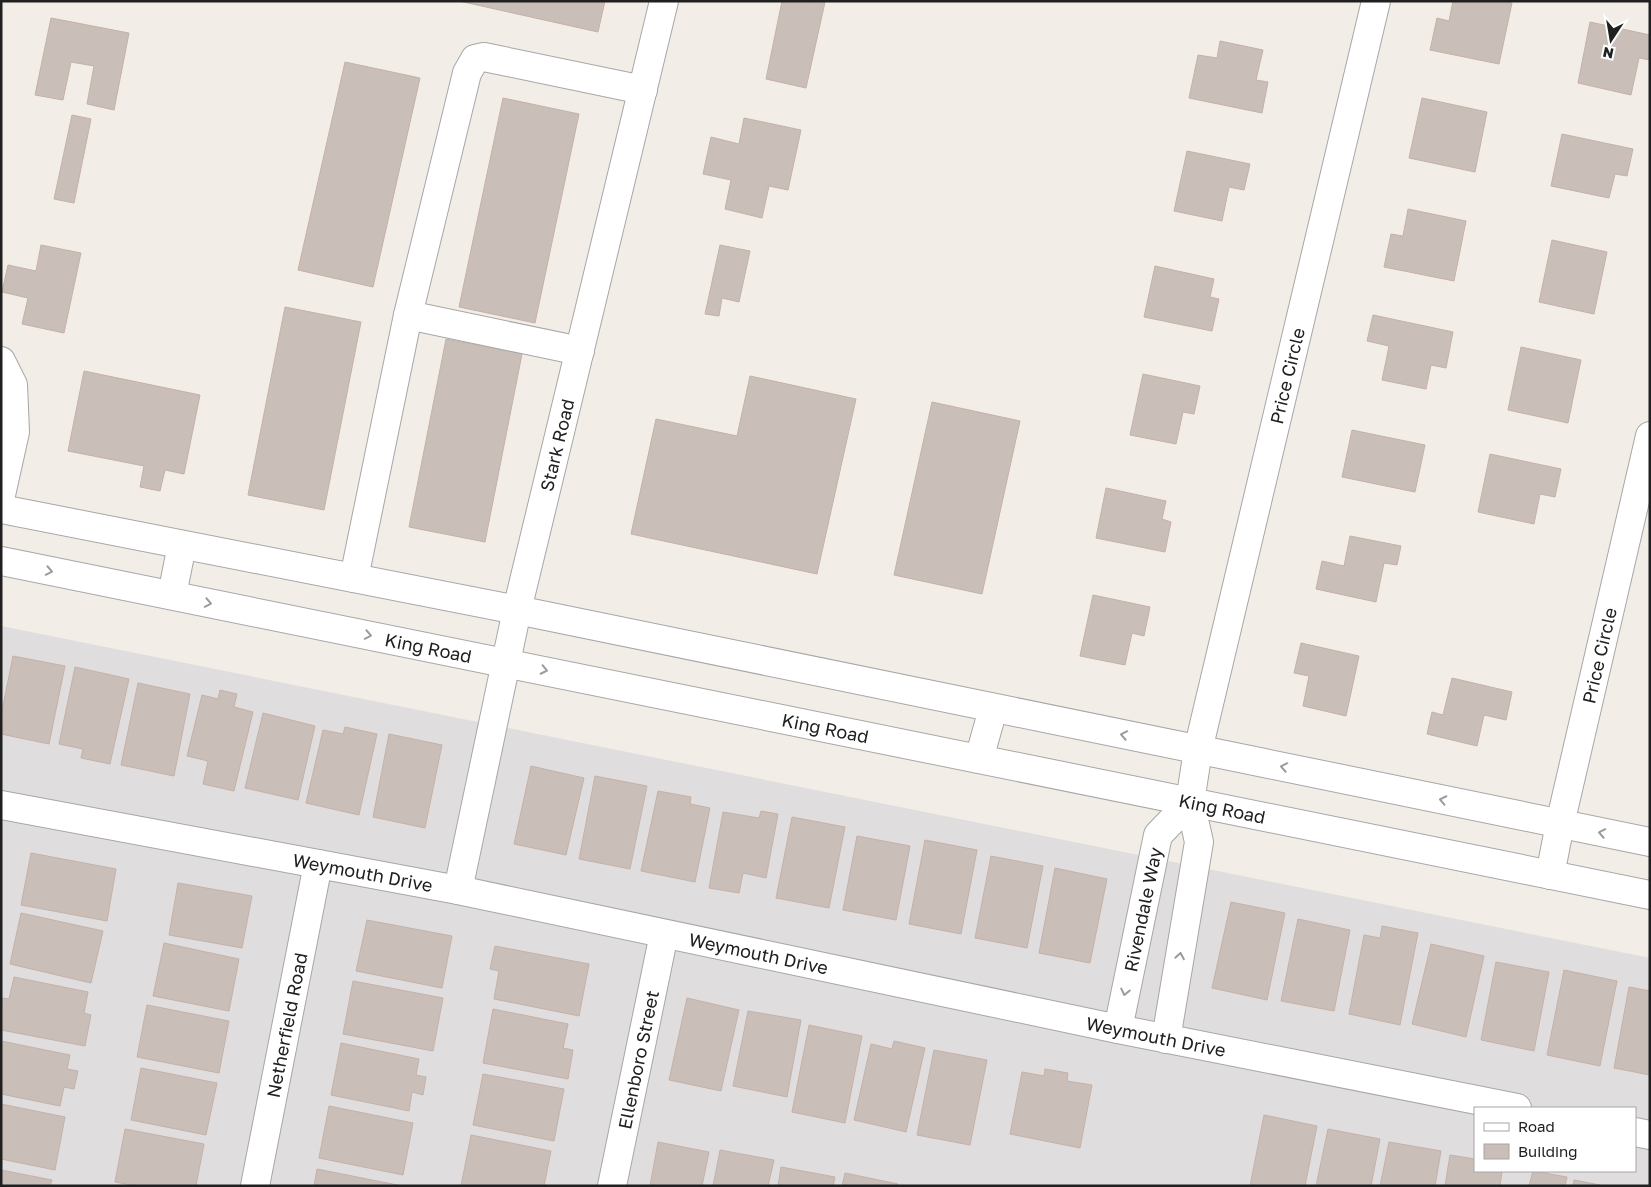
<svg xmlns="http://www.w3.org/2000/svg" width="1651" height="1187" viewBox="0 0 1651 1187" font-family="'Golos Text',sans-serif">
<style>
.residential{fill:#dfdddd;fill-rule:evenodd}
.building{fill:#cabeb9;stroke:#c5b1a7}
.lines{fill:none;stroke-linecap:round;stroke-linejoin:round}
.minor-casing{stroke:#a7a7a7;stroke-width:30}
.minor{stroke:#fff;stroke-width:28}
.oneway{stroke:#9b9b9b}
.labels{text-anchor:middle;dominant-baseline:central;stroke-width:4.5;stroke-linejoin:round;paint-order:stroke}
.street-label{font-size:18px;fill:#202020;stroke:#fff}
</style>
<rect width="100%" height="100%" fill="#f2ede6"/>
<path class="residential" d="M1 626 1650 958V1186H1ZM1475 1108H1635V1171H1475Z"/>
<path class="building" d="M459 1H605L598 32Z
M782 1 825 2 806 88 766 79Z
M1453 1H1503L1512 3 1499 64 1430 50 1437 18 1449 21Z
M51 18 129 33 114 110 87 104 94 66 71 62 63 100 35 95Z
M1590 22 1650 35V60L1639 58 1631 95 1578 83Z
M1220 41 1263 50 1256 80 1268 82 1262 113 1189 98 1198 55 1217 58Z
M345 62 420 78 373 287 298 270Z
M503 98 579 114 535 323 459 307Z
M1422 98 1487 112 1475 172 1409 158Z
M72 115 91 119 74 203 54 199Z
M744 118 801 130 788 190 769 186 762 218 725 209 731 180 703 174 711 137 739 144Z
M1562 134 1633 149 1627 176 1615 174 1609 198 1551 186Z
M1187 151 1250 164 1244 190 1229 187 1222 221 1174 211Z
M1408 209 1466 221 1454 281 1384 267 1391 234 1403 236Z
M1552 240 1607 252 1594 314 1539 302Z
M41 245 81 253 64 333 22 324 28 298 2 292 8 265 36 271Z
M720 245 750 251 739 302 722 298 719 316 705 314Z
M1155 266 1214 279 1210 297 1219 299 1212 331 1144 317Z
M285 307 361 322 324 510 248 495Z
M1373 315 1453 332 1446 368 1431 365 1426 389 1382 380 1389 346 1367 341Z
M446 339 522 354 485 542 409 527Z
M1521 347 1581 360 1568 423 1508 410Z
M84 371 200 395 184 474 165 470 160 491 140 487 144 466 68 451Z
M1143 374 1200 386 1194 414 1183 412 1176 444 1130 435Z
M750 376 856 399 817 574 631 534 656 419 737 436Z
M932 402 1020 421 982 594 894 575Z
M1352 430 1425 445 1415 492 1342 477Z
M1490 454 1561 469 1555 497 1540 494 1534 524 1478 512Z
M1106 488 1166 501 1162 519 1171 522 1165 552 1096 538Z
M1350 536 1401 546 1397 565 1384 563 1376 602 1316 589 1322 561 1344 566Z
M1093 595 1150 607 1144 636 1132 633 1125 665 1080 656Z
M1301 643 1359 656 1346 716 1303 706 1309 676 1294 673Z
M13 656 65 666 49 744 1 734V716Z
M75 667 129 679 110 764 81 758 83 749 59 744Z
M1452 678 1512 692 1506 720 1484 715 1477 746 1427 734 1432 712 1443 715Z
M138 683 190 694 174 776 121 765Z
M220 690 237 694 234 707 253 712 234 791 203 784 208 761 187 756 202 695 218 699Z
M263 713 315 726 298 800 245 788Z
M345 727 377 734 359 815 306 803 323 730 343 734Z
M389 734 442 745 425 828 373 817Z
M531 766 584 778 566 855 514 844Z
M595 776 647 786 630 869 579 859Z
M658 791 691 797 690 804 710 808 695 882 641 871Z
M761 811 778 814 766 878 743 873 739 893 709 888 723 812 759 818Z
M792 817 845 827 829 908 776 898Z
M857 836 910 846 896 920 843 910Z
M925 840 977 850 961 934 909 924Z
M31 853 116 869 107 921 21 905Z
M991 856 1043 866 1027 948 975 938Z
M1055 868 1107 879 1090 963 1039 953Z
M178 883 252 896 242 948 169 935Z
M1231 902 1285 913 1267 1000 1212 988Z
M21 913 103 931 91 983 10 964Z
M1298 919 1350 930 1334 1011 1281 1001Z
M367 920 452 936 442 988 356 971Z
M1382 926 1418 933 1400 1025 1349 1014 1364 935 1380 938Z
M164 943 239 959 229 1011 153 996Z
M1431 944 1484 956 1466 1037 1412 1024Z
M495 946 589 964 579 1016 494 999 499 971 490 969Z
M1496 962 1549 972 1534 1051 1481 1040Z
M1564 970 1617 981 1600 1066 1547 1055Z
M14 977 88 992 84 1013 91 1015 85 1046 1 1030 2 998 9 999Z
M353 981 443 998 433 1051 343 1034Z
M1629 987 1650 991V1075L1614 1068Z
M687 998 739 1010 721 1091 669 1080Z
M147 1005 229 1021 219 1073 137 1057Z
M493 1009 568 1024 563 1048 573 1050 568 1079 483 1063Z
M748 1011 801 1020 787 1097 733 1086Z
M809 1025 862 1036 845 1123 792 1112Z
M1 1041 70 1055 67 1069 78 1071 74 1089 64 1087 60 1106 1 1094Z
M894 1041 925 1048 906 1132 854 1120 871 1044 892 1049Z
M341 1043 419 1059 416 1075 426 1077 423 1095 412 1092 409 1111 331 1095Z
M934 1050 987 1060 970 1145 917 1135Z
M141 1068 217 1083 206 1135 131 1120Z
M1045 1069 1068 1073 1067 1081 1092 1085 1080 1148 1010 1134 1022 1072 1044 1076Z
M483 1074 564 1089 554 1141 473 1125Z
M1 1104 65 1117 55 1170 1 1159Z
M329 1106 413 1123 403 1175 319 1158Z
M1264 1115 1317 1126 1305 1186H1250Z
M125 1129 204 1144 196 1186H137L115 1182Z
M1328 1129 1380 1139 1371 1186H1316Z
M471 1135 551 1151 544 1186H461Z
M658 1142 709 1152 702 1186H650Z
M1389 1142 1441 1151 1435 1186H1380Z
M720 1150 774 1160 768 1186H713Z
M1450 1155 1475 1159V1171H1502L1500 1186H1445Z
M781 1167 835 1177 833 1186H778Z
M317 1169 402 1186H314Z
M1 1170 52 1180 50 1186H1Z
M1533 1171 1567 1177 1565 1186H1529Z
M845 1173 898 1184V1186H842Z
M1574 1180 1605 1186H1573Z"/>
<g class="lines">
<defs>
<g id="minor">
<path d="M408 315 467 73 475 59 484 57 643 90"/>
<path d="M1 361 13 385 15 432 1 495"/>
<path d="M1 509 517 610 1650 842"/>
<path id="s1" d="M1 561 1650 895"/>
<path d="M354 578 408 315 580 351"/>
<path d="M172 595 182 545"/>
<path d="M979 759 993 709"/>
<path id="s2" d="M1 805 458 890 1118 1029 1517 1108"/>
<path id="s3" d="M1550 875 1560 824 1650 436"/>
<path id="s4" d="M458 890 517 610 664 1"/>
<path id="s5" d="M1118 1029 1158 835 1190 802"/>
<path id="s6" d="M1166 1039 1199 842 1190 802 1198 750 1376 1"/>
<path d="M1635 1132 1650 1135"/>
<path id="s7" d="M255 1186 318 864"/>
<path id="s8" d="M612 1186 664 934"/>
</g>
</defs>
<use href="#minor" class="minor-casing"/>
<use href="#minor" class="minor"/>
</g>
<defs><path id="oneway-chevron" d="M-2-3.5L2.5 0L-2 3.5" fill="none" stroke-width="1.6" stroke-linecap="round" stroke-linejoin="round" transform="scale(1.25)"/></defs>
<g class="oneway">
<use href="#oneway-chevron" transform="translate(49 571) rotate(11)"/>
<use href="#oneway-chevron" transform="translate(208 603) rotate(11)"/>
<use href="#oneway-chevron" transform="translate(368 635) rotate(11)"/>
<use href="#oneway-chevron" transform="translate(544 670) rotate(12)"/>
<use href="#oneway-chevron" transform="translate(1124 735) rotate(-169)"/>
<use href="#oneway-chevron" transform="translate(1284 767) rotate(-169)"/>
<use href="#oneway-chevron" transform="translate(1443 800) rotate(-168)"/>
<use href="#oneway-chevron" transform="translate(1602 833) rotate(-169)"/>
<use href="#oneway-chevron" transform="translate(1180 956) rotate(-80)"/>
<use href="#oneway-chevron" transform="translate(1125 992) rotate(102)"/>
</g>
<g class="labels">
<g class="street-label">
<text stroke="none"><textPath href="#s6" startOffset="678">Price Circle</textPath></text>
<text stroke="none"><textPath href="#s4" startOffset="456">Stark Road</textPath></text>
<text stroke="none"><textPath href="#s1" startOffset="436">King Road</textPath></text>
<text stroke="none"><textPath href="#s3" startOffset="225">Price Circle</textPath></text>
<text stroke="none"><textPath href="#s1" startOffset="841">King Road</textPath></text>
<text stroke="none"><textPath href="#s1" startOffset="1246">King Road</textPath></text>
<text stroke="none"><textPath href="#s2" startOffset="368">Weymouth Drive</textPath></text>
<text stroke="none"><textPath href="#s5" startOffset="122">Rivendale Way</textPath></text>
<text stroke="none"><textPath href="#s2" startOffset="772">Weymouth Drive</textPath></text>
<text stroke="none"><textPath href="#s7" startOffset="164">Netherfield Road</textPath></text>
<text stroke="none"><textPath href="#s2" startOffset="1178">Weymouth Drive</textPath></text>
<text stroke="none"><textPath href="#s8" startOffset="129">Ellenboro Street</textPath></text>
</g>
</g>
<rect width="1651" height="1187" fill="none" stroke="#202020" stroke-width="5"/>
<rect x="1474" y="1107" width="162" height="65" fill="#ffffff" stroke="#a6a6a6"/>
<rect x="1484" y="1123" width="25" height="8" fill="#ffffff" stroke="#a6a6a6"/>
<text x="1518" y="1132" font-size="15" fill="#202020">Road</text>
<rect x="1484" y="1144" width="25" height="15" fill="#cabeb9" stroke="#a6a6a6"/>
<text x="1518" y="1157" font-size="15" fill="#202020">Building</text>
<g transform="translate(1611 40) rotate(192)" stroke="#ffffff" stroke-width="4" paint-order="stroke">
<path d="M0-4L9 19L0 12L-9 19Z" fill="#202020"/>
<text y="-8" font-size="14" font-weight="bold" text-anchor="middle" fill="#202020">N</text>
</g>
</svg>
